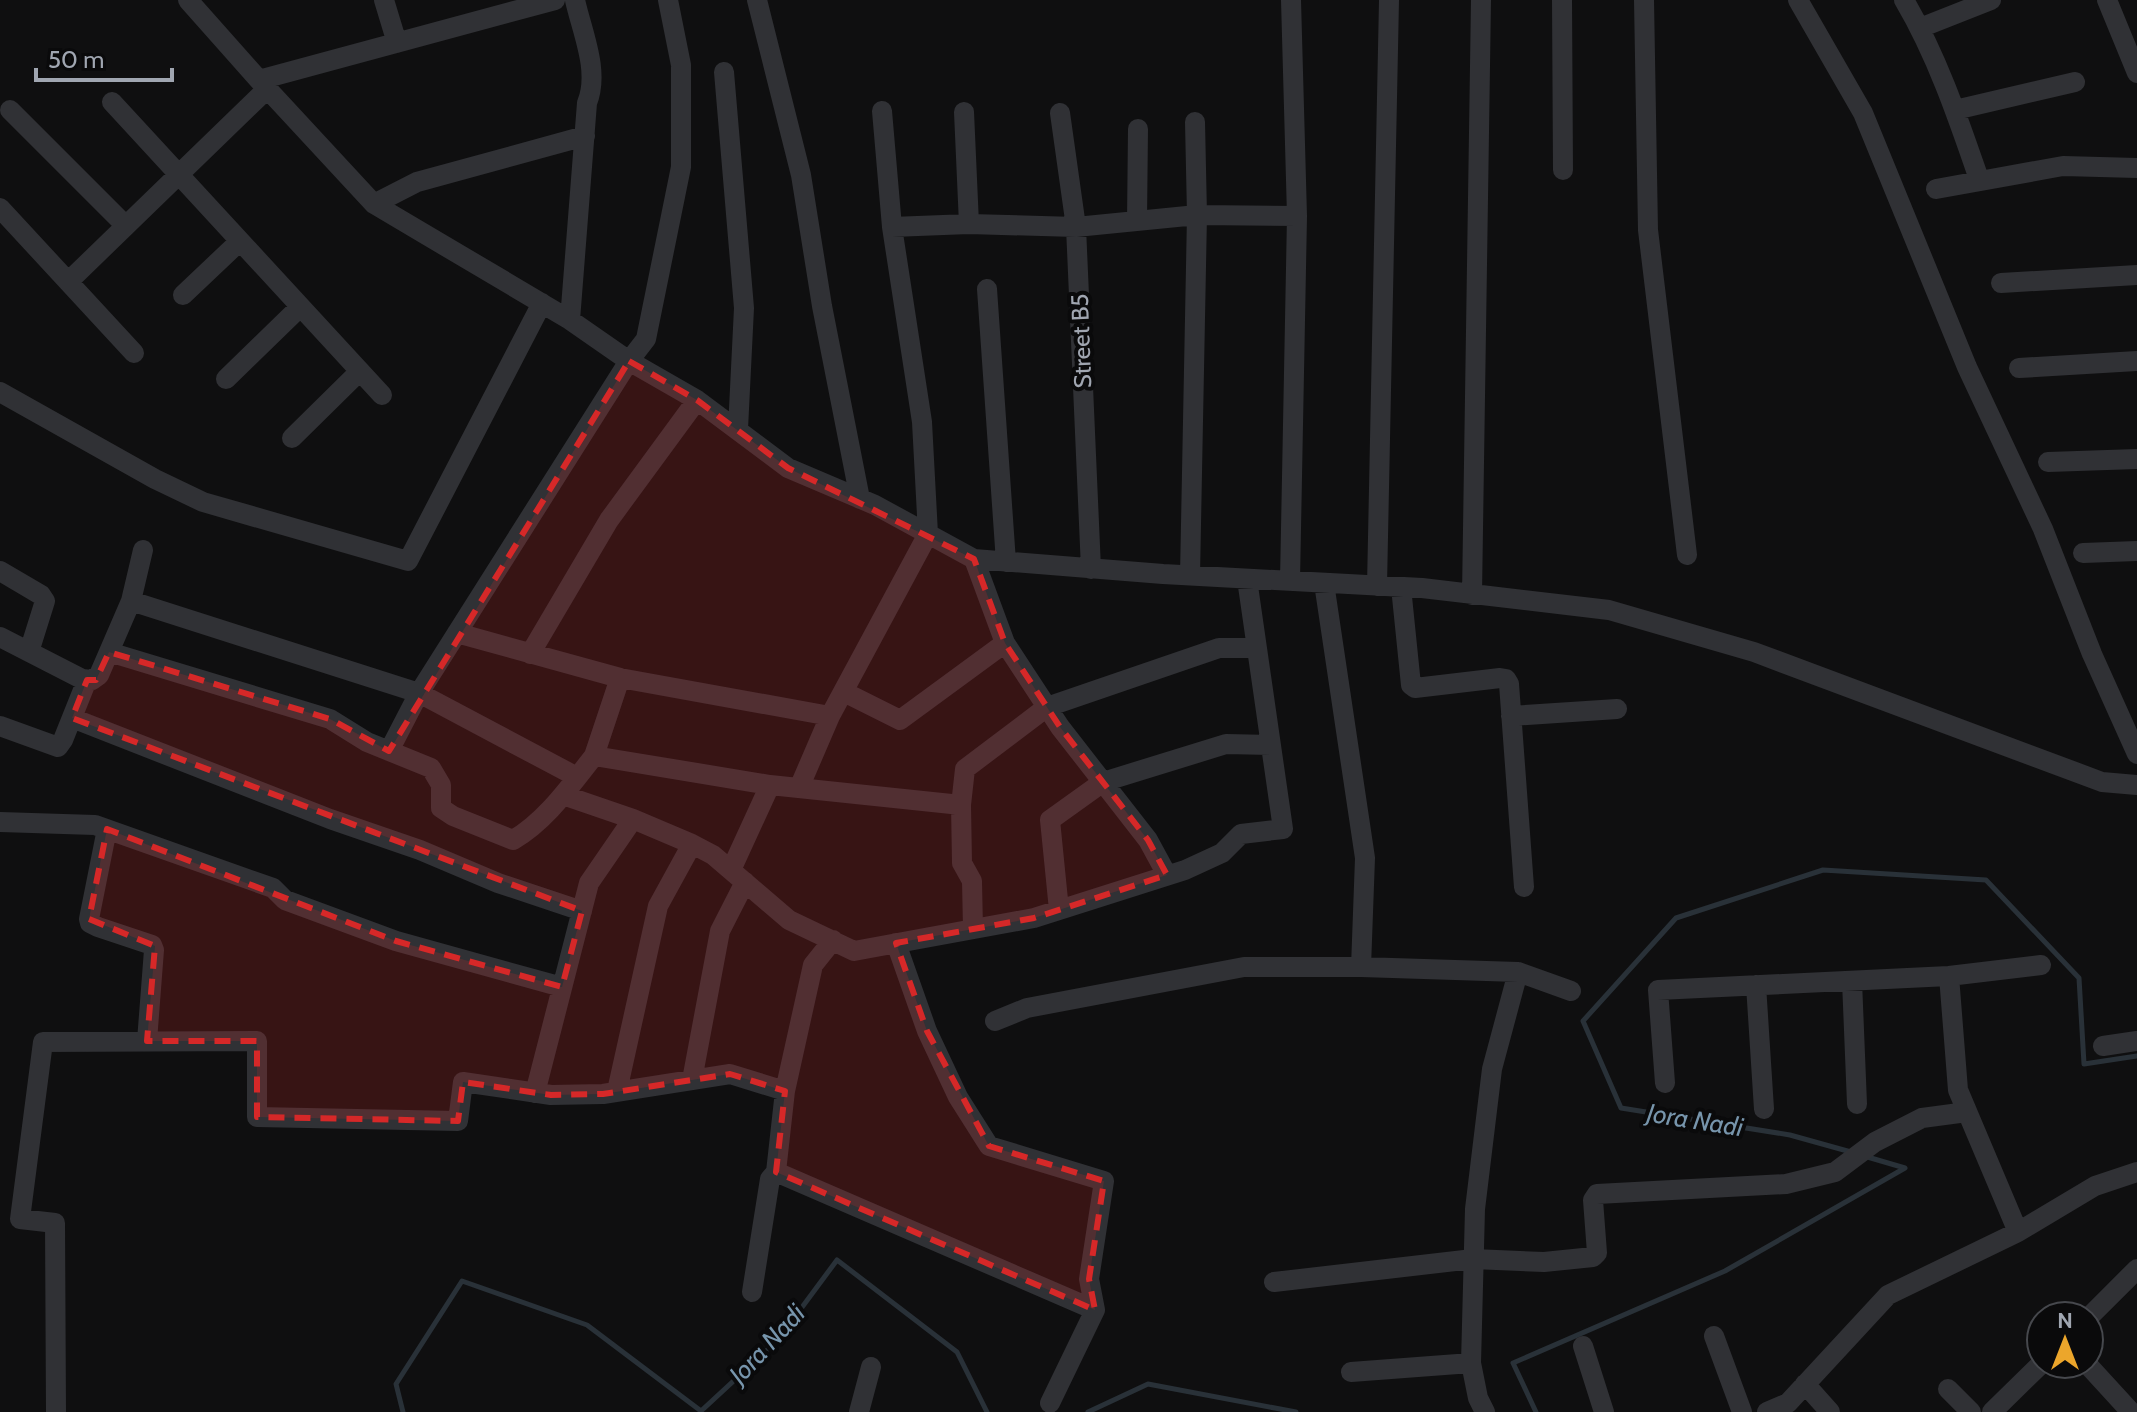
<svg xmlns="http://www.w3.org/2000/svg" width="2137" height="1412" viewBox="0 0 2137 1412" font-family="Cabin,sans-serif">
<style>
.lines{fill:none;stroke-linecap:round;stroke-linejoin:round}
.stream{stroke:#293138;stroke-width:5}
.minor{stroke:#303135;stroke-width:20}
.marked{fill:#d62828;fill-opacity:0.2;stroke:#d62828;stroke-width:6;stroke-dasharray:16 10;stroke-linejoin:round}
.labels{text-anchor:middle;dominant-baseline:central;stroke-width:8;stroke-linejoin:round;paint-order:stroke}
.street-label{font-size:24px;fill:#a0a6b1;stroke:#0a0a0b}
.water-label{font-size:26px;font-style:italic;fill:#7795ac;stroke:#0a0a0b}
</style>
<rect width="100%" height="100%" fill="#0f0f10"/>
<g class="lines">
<path class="stream" d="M1851 1152 1790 1135 1621 1108 1583 1021 1676 918 1823 870 1986 880 2079 978 2084 1064 2137 1056
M403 1412 396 1384 462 1281 587 1325 701 1411 777 1341 837 1260 957 1352 987 1412
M1088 1412 1148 1384 1296 1412
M1536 1412 1513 1363 1725 1271 1905 1168 1864 1156"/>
<path class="minor" d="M188 0 259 80 374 204 570 320 629 361 697 400 788 468 875 505 974 559 1163 574 1422 588 1609 610 1754 652 2102 782 2137 785
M384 0 397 43
M757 0 801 175 822 306 860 499
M1562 0 1563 170
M1644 0 1648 230 1687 555
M1798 0 1863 113 1967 367 2043 529 2092 654 2137 754
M1904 0C1937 56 1958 118 1979 179
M2107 0 2137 73
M1920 28 1991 0
M724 72 744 308 738 429
M259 80 555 0
M112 102 382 395
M10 110 126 226
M1955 110 2075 82
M882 111 892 227
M1060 113 1076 227 1091 569
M1936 189 2063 166 2137 168
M374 204 417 182 585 136
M0 208 134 353
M1137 221 1138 129
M969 224 1076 227 1197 215 1297 216
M69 281 267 89
M2001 283 2137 275
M987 289 1006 562
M183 295 240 241
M570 320 587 103C600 71 582 32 575 0
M2019 368 2137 361
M226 379 300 307
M0 392 155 479 203 502 408 561 542 303
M292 438 360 371
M2048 462 2137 459
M2083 553 2137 551
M974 559 1005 643 1060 727 1148 840 1167 875
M0 571 41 595 45 601 29 652
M1190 576 1197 215 1195 122
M1290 581 1297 216 1291 0
M1377 586 1389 0
M1401 587 1411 685 1415 688 1500 678 1506 679 1509 684 1524 887
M1472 595 1481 0
M131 601 419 693 577 777
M457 633 620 678
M0 637 82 679 92 680 99 675 131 601 143 550
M109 652 330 719 367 742 431 768 441 785V808L453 816 513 840C546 821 570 786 594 756L770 785
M530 654 609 520 697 400
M844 692 900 720 1005 643
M830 716 928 534 922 422 892 227 969 224 964 112
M1511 716 1617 709
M72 718 330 819 420 850 498 883 582 911
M0 726 58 747 63 740 87 680
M389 751 419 693 629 361 646 339 681 167V65L668 0
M594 756 620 678 830 716 799 788
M563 795 633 819 692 844 713 855 789 920 854 951 1034 918 1185 870 1222 853 1241 834 1283 829 1247 579
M961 805 965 769 1047 707 1219 648H1257
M0 822 95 825 273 888 285 900 396 941 562 987
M107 829 89 919 90 923 98 927 152 945 154 950 147 1041
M731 870 770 785 961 805 962 863 972 881 973 929
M1059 910 1050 820 1103 782 1226 744 1271 745
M896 943 927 1031 958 1097 989 1146 1104 1181 1089 1279 1095 1310
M1361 967 1518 972 1571 991
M1949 976 1958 1090 2018 1232
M1852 981 1857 1104
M1756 985 1764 1109
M995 1021 1027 1008 1244 967H1361L1365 858 1324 583
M2103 1046 2137 1041
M692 1080 720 931 745 882
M1665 1083 1658 990 1949 976 2041 965
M617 1091 658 906 692 844
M535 1093 589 883 633 819
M776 1172 1095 1310 1050 1403
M1274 1282 1473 1259 1544 1262 1593 1257 1597 1253 1593 1200 1597 1194 1786 1184 1835 1172 1875 1142 1922 1118 1967 1112
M752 1292 770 1179 776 1172 785 1091 813 965 833 940
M2089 1317 2137 1269
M1714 1336 1742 1412
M1583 1346 1604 1412
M2087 1364 2131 1412
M1351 1372 1471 1363
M1805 1384 1830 1412
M1948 1389 1971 1412
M56 1412 55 1223 20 1219 43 1042 257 1041V1117L458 1121 463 1082 551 1095 603 1094 730 1074 785 1091
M859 1412 871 1367
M1485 1412 1478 1398 1471 1363 1475 1209 1492 1069 1518 972
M1767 1412 1788 1403 1888 1295 2018 1232 2095 1186 2137 1172
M1992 1412 2041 1364"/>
</g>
<path class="marked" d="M629 361 697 400 788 468 974 559 1005 643 1060 727 1148 840 1167 875 1034 918 896 943 927 1031 989 1146 1104 1181 1089 1279 1095 1310 776 1172 785 1091 730 1074 603 1094 551 1095 463 1082 458 1121 257 1117V1041H147L155 946 89 919 107 829 396 941 562 987 582 911 72 718 87 680H96L109 652 330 719 389 751Z"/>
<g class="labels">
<g class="street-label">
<text transform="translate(1081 341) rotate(-92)">Street B5</text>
</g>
<g class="water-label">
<text transform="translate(1695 1120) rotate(9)">Jora Nadi</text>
<text transform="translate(767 1344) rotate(-47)">Jora Nadi</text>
</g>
</g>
<g transform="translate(2065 1340)"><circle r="38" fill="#0a0a0b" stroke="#46484d" stroke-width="2"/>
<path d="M0-6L14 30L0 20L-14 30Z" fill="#eca62b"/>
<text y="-12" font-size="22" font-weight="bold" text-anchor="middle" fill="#a0a6b1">N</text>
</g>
<path d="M36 68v12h136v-12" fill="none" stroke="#a0a6b1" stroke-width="4"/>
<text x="48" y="68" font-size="24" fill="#a0a6b1" stroke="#0a0a0b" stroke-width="6" paint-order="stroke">50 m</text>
</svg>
